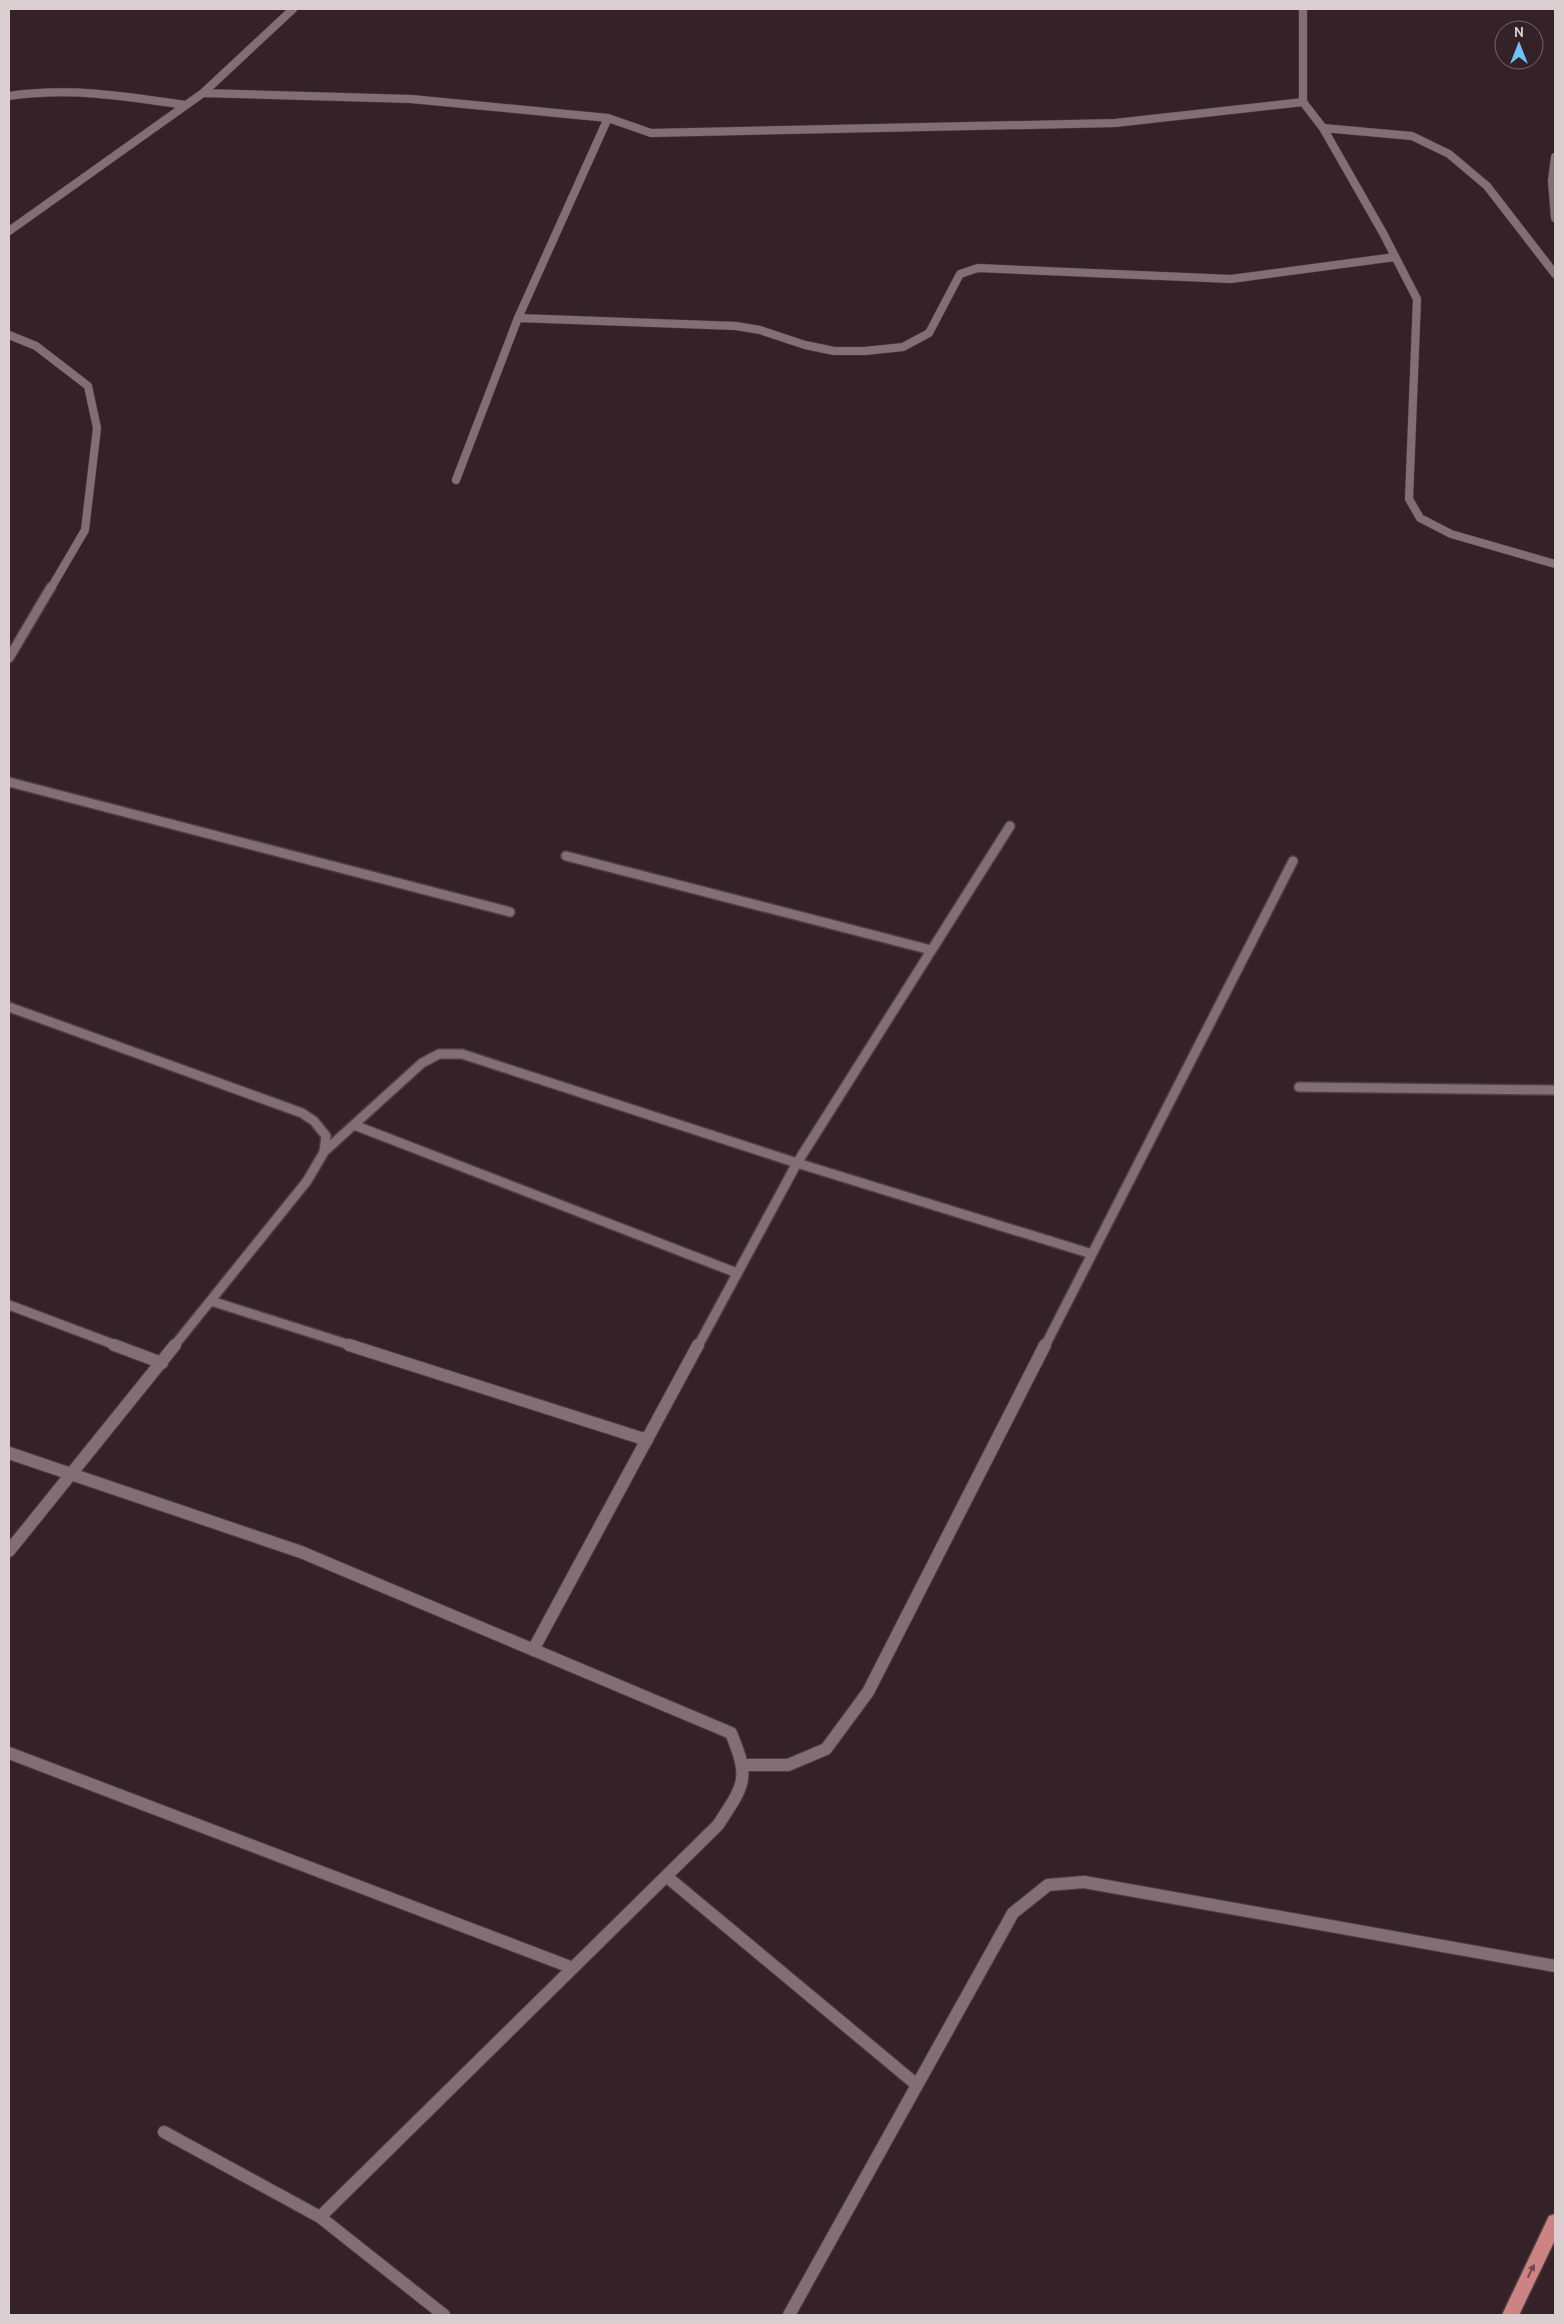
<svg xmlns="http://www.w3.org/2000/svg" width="1564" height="2324" viewBox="0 0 1564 2324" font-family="Cabin,sans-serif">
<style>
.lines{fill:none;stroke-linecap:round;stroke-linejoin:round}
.lane-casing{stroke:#4d3e43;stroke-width:12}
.street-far2-casing{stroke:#4d3e43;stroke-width:9}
.street-far1-casing{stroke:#4d3e43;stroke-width:12}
.street-casing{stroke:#4d3e43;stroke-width:14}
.primary-casing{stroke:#4d3e43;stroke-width:3}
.lane{stroke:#836e75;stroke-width:9}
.street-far2{stroke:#836e75;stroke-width:8}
.street-far1{stroke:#836e75;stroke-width:9}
.street{stroke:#836e75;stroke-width:12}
.primary{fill:#cd8283;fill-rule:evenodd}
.oneway{fill:#71484c}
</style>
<rect width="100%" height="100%" fill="#342228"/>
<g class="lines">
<defs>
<path id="lane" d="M1299 1087 1555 1090"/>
<path id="street-far2" d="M293 9 203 93 411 99 608 118 651 133 1115 123 1303 102
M1303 9V102L1323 128 1383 233 1417 299 1409 499 1420 518 1451 534 1555 564
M9 96C69 87 126 96 185 105
M1323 128 1412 136 1449 154 1487 186 1555 274
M1555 157 1552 181 1555 218
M9 231 203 93
M518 318 736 326 760 330 805 345 834 351H865L903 347 929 333 960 274 978 268 1231 279 1395 257
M9 335 36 346 88 386 97 428 85 530 51 588
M456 480 518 318 608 118"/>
<path id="street-far1" d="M9 658 51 587
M9 782 510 912
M566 856 931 950
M9 1007 302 1113 314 1121 326 1136 324 1152 307 1181 174 1346
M354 1125 737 1273
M326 1150 422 1063 439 1054H462L797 1163 1092 1254
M211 1301 353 1346
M9 1305 118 1346
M698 1346 797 1163 1010 826
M1045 1346 1293 861"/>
<path id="street" d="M114 1345 162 1363
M349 1345 647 1440
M9 1453 301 1552 731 1733C750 1779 745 1784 718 1825L320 2217
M9 1551 175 1345
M533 1650 698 1345
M9 1753 573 1968
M744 1765H788L826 1749 868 1692 1045 1345
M666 1876 917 2085
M164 2132 320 2217 444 2315
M789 2315 1013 1913 1048 1885 1084 1882 1555 1966"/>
<path id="primary" d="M1555 2214V2240L1519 2315H1502L1549 2216Z"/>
</defs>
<use href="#lane" class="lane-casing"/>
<use href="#street-far2" class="street-far2-casing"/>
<use href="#street-far1" class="street-far1-casing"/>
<use href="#street" class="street-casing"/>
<use href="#primary" class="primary-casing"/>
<use href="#lane" class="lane"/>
<use href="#street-far2" class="street-far2"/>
<use href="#street-far1" class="street-far1"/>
<use href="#street" class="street"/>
<use href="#primary" class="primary"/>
</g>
<defs><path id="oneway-solid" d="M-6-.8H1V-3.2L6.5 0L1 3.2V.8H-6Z" transform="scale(1.25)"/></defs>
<use class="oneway" href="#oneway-solid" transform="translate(1531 2271) rotate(-64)"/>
<rect width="1564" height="2324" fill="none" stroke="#daced1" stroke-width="20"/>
<g transform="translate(1519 45)"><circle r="24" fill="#342228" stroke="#76676c"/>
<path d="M0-4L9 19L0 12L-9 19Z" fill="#70c2f4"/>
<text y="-8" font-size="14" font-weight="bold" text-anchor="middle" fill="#daced1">N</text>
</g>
</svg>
